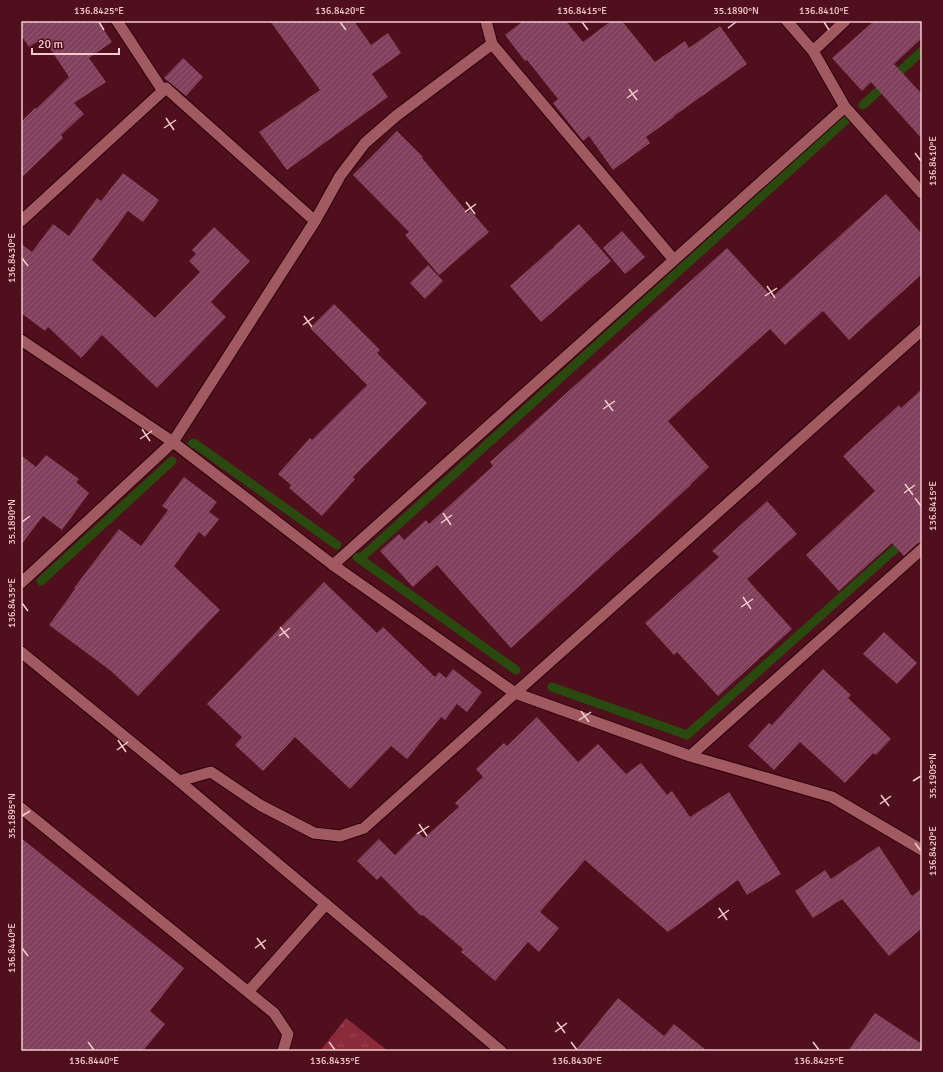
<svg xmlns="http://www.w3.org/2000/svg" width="943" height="1072" viewBox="0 0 943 1072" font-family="Signika,sans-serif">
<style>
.grass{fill:url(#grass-tufts)}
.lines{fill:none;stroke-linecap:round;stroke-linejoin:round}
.stream{stroke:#29490f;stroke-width:9}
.building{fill:url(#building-hatch)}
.service-casing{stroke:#2c0008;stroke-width:13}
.minor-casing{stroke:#2c0008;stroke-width:13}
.tertiary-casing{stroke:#2c0008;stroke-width:13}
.service{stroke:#a15a61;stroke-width:11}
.minor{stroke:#a15a61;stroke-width:11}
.tertiary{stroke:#a15a61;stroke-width:11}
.ticks{fill:none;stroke:#f4cbcd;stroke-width:1.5}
.neatline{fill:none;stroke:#f4cbcd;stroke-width:1.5}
.ticks-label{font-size:10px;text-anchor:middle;fill:#f4cbcd}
</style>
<defs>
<pattern id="grass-tufts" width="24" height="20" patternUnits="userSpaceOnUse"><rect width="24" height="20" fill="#8b2a3b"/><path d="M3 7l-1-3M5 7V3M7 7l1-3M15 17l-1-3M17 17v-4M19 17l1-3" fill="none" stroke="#9c4856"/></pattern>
<pattern id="building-hatch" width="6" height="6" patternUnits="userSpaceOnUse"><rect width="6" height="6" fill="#81415c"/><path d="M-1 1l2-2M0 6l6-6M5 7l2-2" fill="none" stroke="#935b72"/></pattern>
</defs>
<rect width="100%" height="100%" fill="#4f0f1c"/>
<path class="grass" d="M346 1018 388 1051H320Z"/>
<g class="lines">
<path class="stream" d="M863 105 922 51
M192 444 194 443 337 545
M357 557 516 670
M360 559 847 119
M41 581 172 461
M552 687 687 735 922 525"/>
</g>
<path class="building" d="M21 21H98L112 42 89 58 106 82 74 103 84 114 61 135 63 138 21 178V122L35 108 36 109 69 77 43 38 29 47 21 35Z
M270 21H354L371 45 388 33 401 53 372 74 388 97 287 170 259 132 320 90Z
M523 21H566L583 42 611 21H622L655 62 685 41 689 48 720 26 747 64 674 116V117L646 137 650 143 613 170 589 136 583 141 553 103 558 99 527 60 525 61 505 35Z
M874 21H922V38L894 64 922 94V139L871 82 862 91 832 58Z
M183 58 203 77 186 96 164 78Z
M397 131 423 157 422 158 468 213 470 210 489 232 439 275 405 235 409 232 353 175Z
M123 173 159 200 143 222 128 211 92 260 155 318 200 272 189 261 196 254 192 250 214 227 250 261 211 302 226 317 157 388 102 335 81 358 48 327 45 331 21 313V244L32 252 53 224 69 236 97 198 101 201Z
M886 194 922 234V274L849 340 823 311 785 345 770 329 668 421 709 467 691 484V485L511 648 437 565 413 587 380 551 399 534 404 540 426 520 429 524 493 466 490 462 727 248 772 297Z
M579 224 611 261 541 322 510 286 554 247V246Z
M622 231 645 257 625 274 603 248Z
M428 265 443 281 425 299 410 283Z
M334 304 380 350 377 353 427 403 353 477 355 479 322 516 289 488 291 485 278 474 310 438 312 440 367 385 310 328Z
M922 389V542L917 544 904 556 892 543 839 591 806 555 875 491 843 456 899 405 901 408Z
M21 455 36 467 46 455 79 479 76 482 89 493 62 530 43 516 21 545Z
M184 477 217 502 209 512 219 519 205 537 199 532 174 566 220 610 138 696 111 671 49 625 75 589 74 588 119 529 141 546 168 510 162 506Z
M767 501 797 534 747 579 792 629 718 696 677 652 674 655 645 623 719 557 712 551Z
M324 582 377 633 383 627 435 677 439 672 446 678 453 669 482 692 467 712 457 704 445 720 441 717 407 759 391 746 350 789 295 737 263 771 235 745 242 737 207 704Z
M884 632 917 663 897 684 863 654Z
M823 669 851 695 848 698 891 739 876 755 873 753 845 783 800 742 774 770 748 746 769 723 772 725Z
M537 717 578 762 598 744 626 774 641 763 667 795 672 791 690 817 729 792 781 874 747 895 738 880 668 932 585 860 540 912 559 928 539 952 528 942 495 981 461 952 463 949 423 915 421 916 381 876 377 880 357 861 379 839 395 855 418 832 424 838 459 807 455 803 483 777 476 769 504 743 507 746Z
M21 838 184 968 150 1011 165 1024 143 1051H21Z
M879 846 912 896 922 888V928L889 956 842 899 813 918 795 891 825 870 831 879Z
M618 998 664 1036 674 1024 707 1051H575Z
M875 1013 922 1044V1051H848Z"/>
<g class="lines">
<defs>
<path id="service" d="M21 808 274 1013 288 1034 283 1051
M248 992 326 904"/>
<path id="minor" d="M117 21 163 91
M486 21 492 44
M787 21 813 51
M845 107 813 51 845 21
M21 221 166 88 315 221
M21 340 173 442 333 565 515 693 690 756 832 797 922 850
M333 565 845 107 922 193
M21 583 173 442 315 221 340 176 365 143 396 116 492 44 674 260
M690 756 922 549
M179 781 211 772 260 805 314 833 340 836 364 828 922 330"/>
<path id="tertiary" d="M21 652 179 781 501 1051"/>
</defs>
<use href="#service" class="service-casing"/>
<use href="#minor" class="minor-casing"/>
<use href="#tertiary" class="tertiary-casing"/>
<use href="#service" class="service"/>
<use href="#minor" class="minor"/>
<use href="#tertiary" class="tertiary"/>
</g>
<path class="ticks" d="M99 22 104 30M340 22 346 30M582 22 588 30M824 22 829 30M728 28 736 22M629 89 637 100M627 98 638 90M166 118 174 130M164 128 176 120M915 153 921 161M466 202 475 214M465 212 476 204M22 258 28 266M767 286 775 298M765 296 777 288M304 316 312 327M303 325 314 317M605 400 613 411M603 409 615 401M142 429 150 441M140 439 152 431M905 484 913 495M904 493 915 485M915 498 921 506M443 513 451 525M22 522 30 516M441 523 452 515M743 597 751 609M22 603 28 611M741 607 753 599M280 627 289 638M279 636 290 628M581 711 589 722M579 720 591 712M118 740 126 752M117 750 128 742M913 781 921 776M881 795 889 806M880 804 891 796M22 816 30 811M419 824 427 836M417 834 429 826M915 843 921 851M719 908 727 920M718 918 729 910M257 938 265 949M22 948 28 956M255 948 266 940M557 1022 565 1033M555 1032 567 1023M88 1042 94 1050M329 1042 335 1050M571 1042 577 1050M813 1042 819 1050"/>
<rect width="943" height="1072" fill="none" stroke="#4f0f1c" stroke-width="44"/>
<path d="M32 48v6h87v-6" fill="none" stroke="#f4cbcd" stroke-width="2"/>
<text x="38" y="48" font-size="12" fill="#f4cbcd" stroke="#4f0f1c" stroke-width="3" paint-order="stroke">20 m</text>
<rect x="22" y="22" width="899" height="1028" class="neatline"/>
<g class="ticks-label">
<text x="99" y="14">136.8425°E</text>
<text x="340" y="14">136.8420°E</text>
<text x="582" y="14">136.8415°E</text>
<text x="736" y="14">35.1890°N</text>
<text x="824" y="14">136.8410°E</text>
<text transform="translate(932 161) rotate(-90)" y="4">136.8410°E</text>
<text transform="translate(11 258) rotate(-90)" y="4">136.8430°E</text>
<text transform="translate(932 506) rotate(-90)" y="4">136.8415°E</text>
<text transform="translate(11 522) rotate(-90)" y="4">35.1890°N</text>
<text transform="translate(11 603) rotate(-90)" y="4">136.8435°E</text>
<text transform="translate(932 776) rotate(-90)" y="4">35.1905°N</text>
<text transform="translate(11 816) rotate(-90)" y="4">35.1895°N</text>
<text transform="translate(932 851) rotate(-90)" y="4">136.8420°E</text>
<text transform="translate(11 948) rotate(-90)" y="4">136.8440°E</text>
<text x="94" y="1064">136.8440°E</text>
<text x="335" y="1064">136.8435°E</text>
<text x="577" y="1064">136.8430°E</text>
<text x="819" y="1064">136.8425°E</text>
</g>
</svg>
